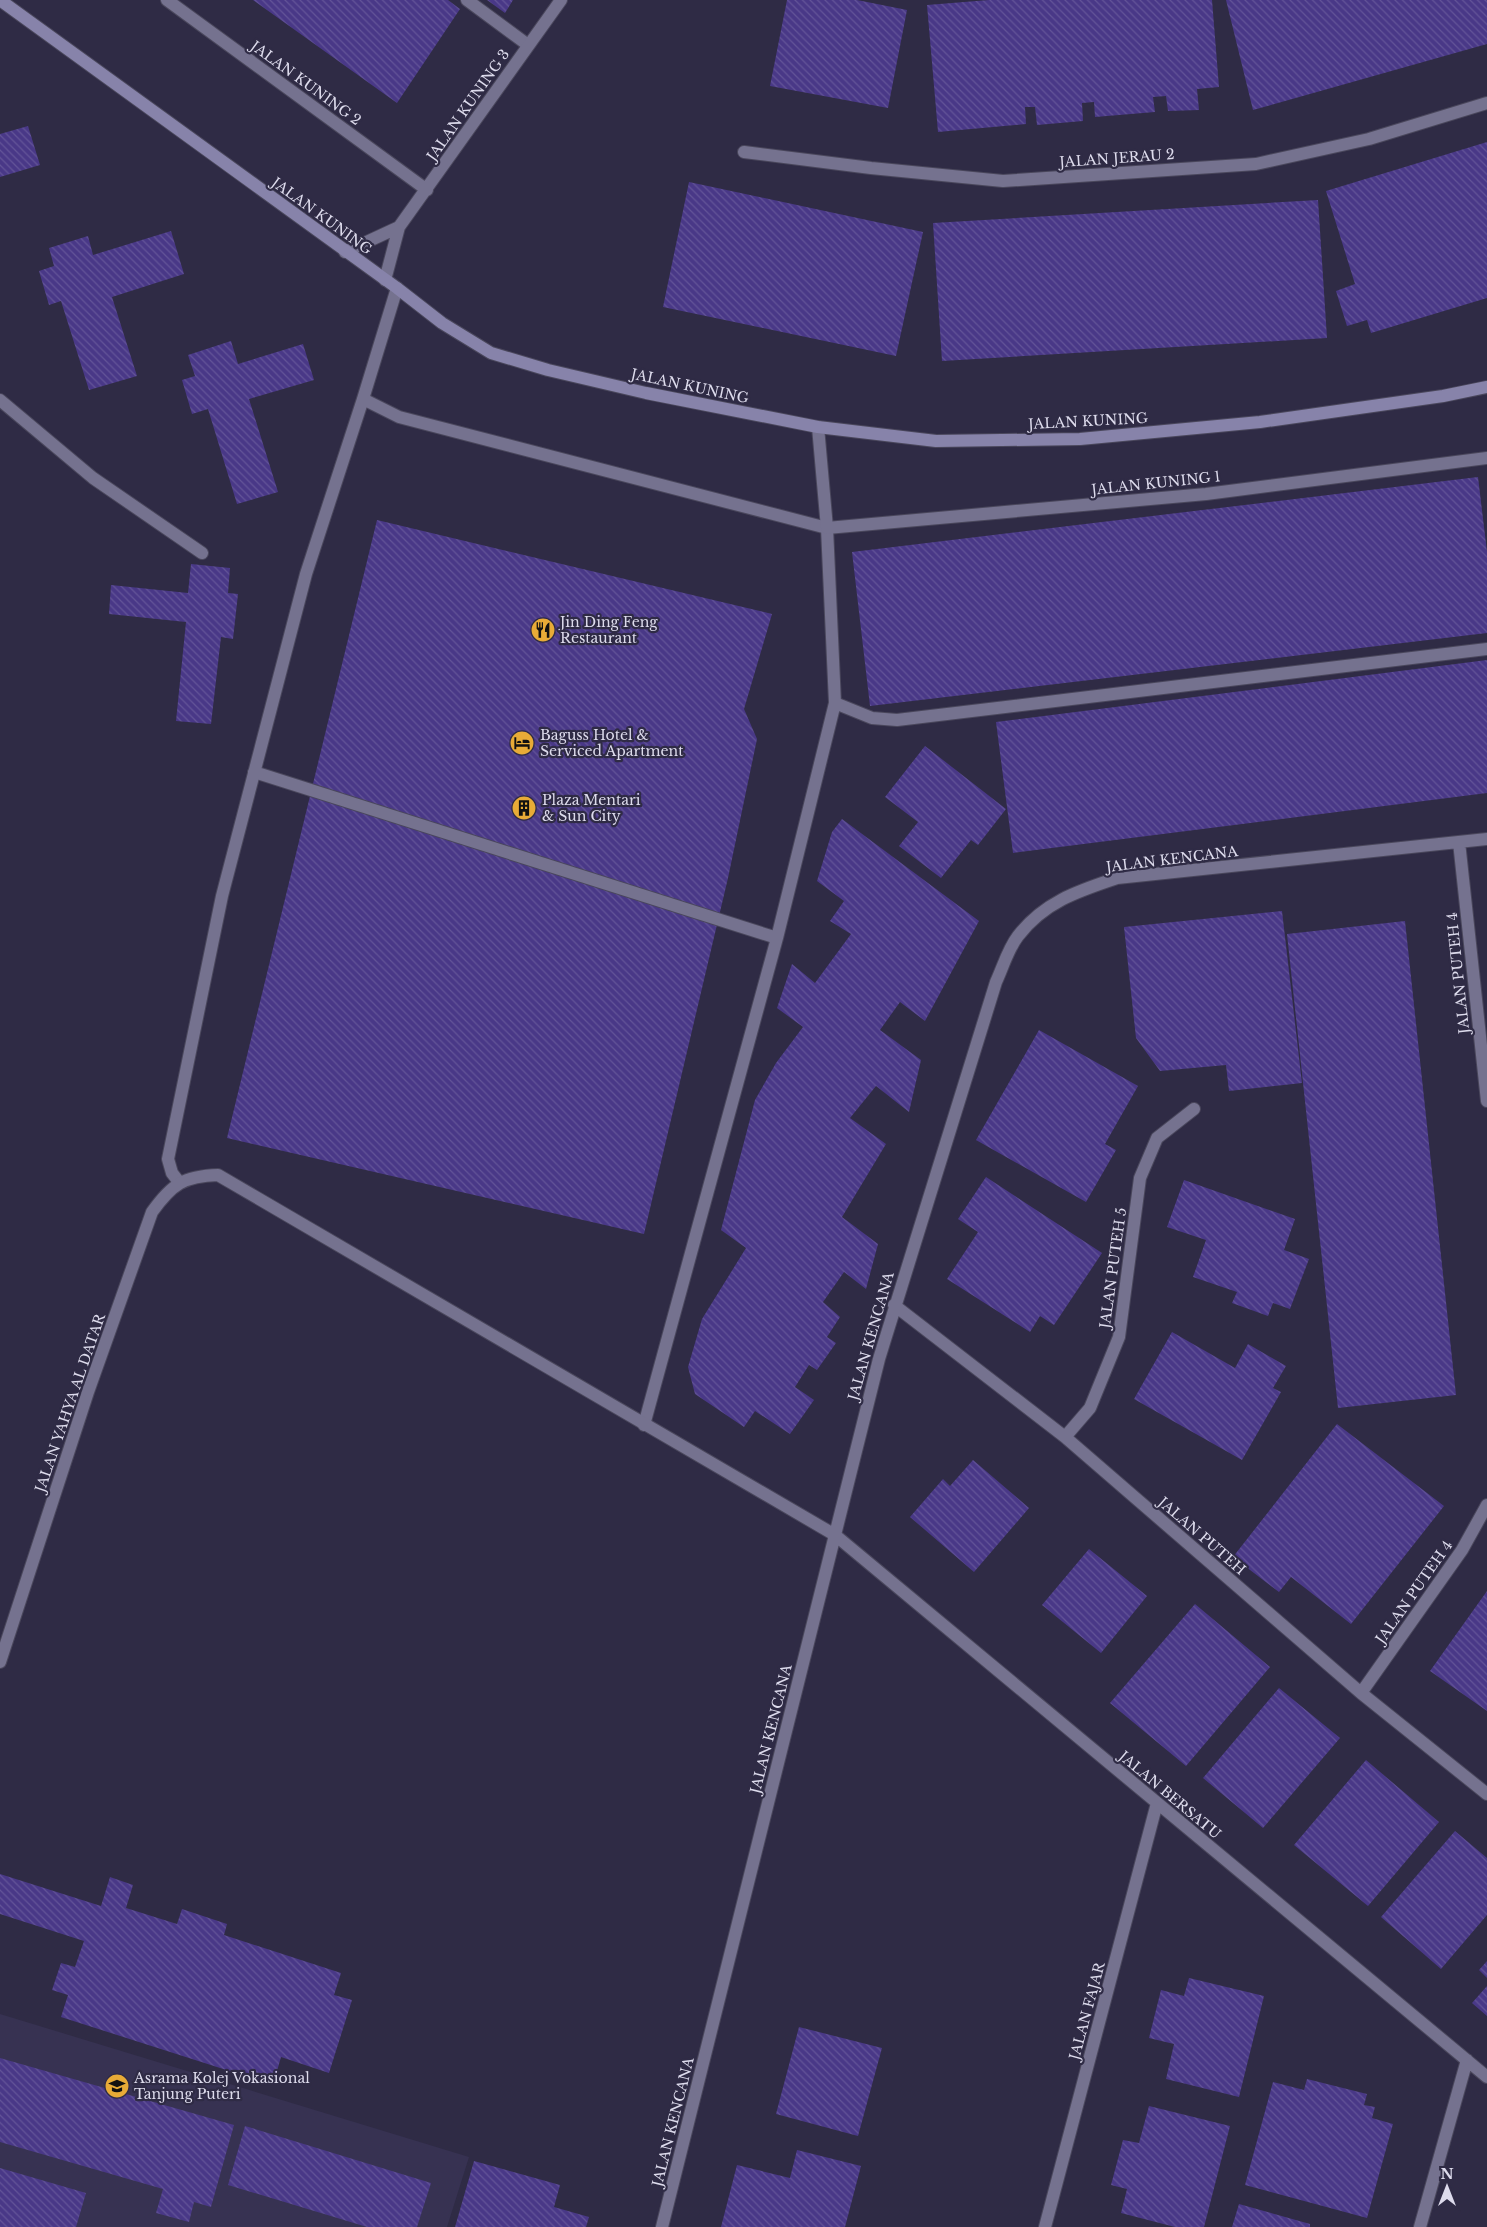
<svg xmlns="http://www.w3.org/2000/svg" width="1487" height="2227" viewBox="0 0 1487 2227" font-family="'Libre Baskerville',serif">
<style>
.built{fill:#373252}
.building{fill:url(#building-back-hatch)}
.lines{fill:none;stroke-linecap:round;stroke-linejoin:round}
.lane-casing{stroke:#4a475c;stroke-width:14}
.street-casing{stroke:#4a475c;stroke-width:14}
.secondary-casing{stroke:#4a475c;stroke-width:14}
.lane{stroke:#75728f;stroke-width:12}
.street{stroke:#75728f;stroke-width:12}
.secondary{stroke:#8783aa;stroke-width:12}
.labels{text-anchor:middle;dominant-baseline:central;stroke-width:4.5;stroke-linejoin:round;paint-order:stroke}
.street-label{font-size:14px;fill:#dddbec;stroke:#2f2b45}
.poi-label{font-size:14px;fill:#dddbec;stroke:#2f2b45;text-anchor:start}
</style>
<defs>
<pattern id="building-back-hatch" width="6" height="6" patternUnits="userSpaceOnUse" patternTransform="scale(1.25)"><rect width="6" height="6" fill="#493887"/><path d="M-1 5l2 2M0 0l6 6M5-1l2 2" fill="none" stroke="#635498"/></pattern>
</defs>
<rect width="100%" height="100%" fill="#2f2b45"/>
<path class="built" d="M0 2014 469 2157 447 2227H0Z"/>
<path class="building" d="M253 0H448L460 9 397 103Z
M487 0H513L505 13Z
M787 0H857L907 10 888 108 770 86Z
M989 0H1212L1219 87 1197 89 1199 110 1168 111 1166 96 1153 97 1155 112 1095 117 1094 102 1082 103 1083 121 1037 125 1035 107H1025L1026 124 938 132 927 5Z
M1226 0H1487V44L1253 110Z
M28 126 40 165 0 177V134Z
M1487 142V298L1371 333 1367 320 1347 326 1336 291 1355 284 1326 191Z
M689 182 923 232 896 356 663 307Z
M1318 200 1327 338 942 361 933 223Z
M171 231 184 274 112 297 137 376 89 390 61 301 49 305 39 271 54 266 49 248 88 236 93 255Z
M231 341 238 364 303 344 314 380 249 399 278 492 237 504 208 409 192 414 182 380 195 376 188 355Z
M1478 477 1487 552V633L870 706 852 552Z
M377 520 772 614 744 709 757 739 728 878 644 1234 227 1138Z
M191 564 230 568 228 593 238 594 233 639 221 637 211 724 176 721 186 622 109 614 111 585 188 593Z
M1487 660V793L1013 853 996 722Z
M925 746 1006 809 978 845 971 840 941 878 899 846 918 822 885 797Z
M842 819 979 921 925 1021 900 1002 880 1030 921 1060 909 1112 876 1086 850 1118 886 1144 842 1217 878 1244 866 1289 844 1272 823 1302 840 1317 827 1337 836 1343 817 1370 809 1365 795 1387 814 1400 790 1434 755 1411 744 1427 695 1394 688 1367 702 1319 746 1248 721 1230 755 1100 776 1063 803 1027 777 1008 792 964 815 983 851 934 830 921 844 901 817 881 832 832Z
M1282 911 1302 1083 1229 1091 1226 1065 1160 1071 1136 1038 1124 927Z
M1405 921 1456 1395 1338 1408 1287 934Z
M1039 1030 1138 1086 1105 1144 1116 1150 1086 1202 976 1140Z
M986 1177 1102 1253 1054 1325 1040 1316 1030 1332 947 1279 978 1232 958 1219Z
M1184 1180 1295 1219 1284 1250 1309 1259 1290 1309 1273 1303 1268 1316 1232 1303 1237 1292 1193 1277 1206 1240 1167 1227Z
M1172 1332 1235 1368 1248 1344 1286 1366 1273 1388 1281 1392 1242 1460 1134 1399Z
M1337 1424 1444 1506 1351 1624 1291 1577 1279 1592 1233 1557Z
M973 1460 1029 1508 974 1572 910 1517 943 1479 950 1486Z
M1089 1549 1147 1596 1101 1653 1042 1605Z
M1487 1591V1711L1430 1671Z
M1195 1604 1270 1667 1186 1766 1110 1703Z
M1279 1688 1340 1738 1263 1828 1203 1778Z
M1366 1760 1439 1822 1368 1906 1294 1845Z
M1455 1831 1487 1858V1915L1441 1969 1381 1917Z
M0 1874 101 1906 110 1877 133 1885 126 1908 177 1924 182 1909 227 1924 224 1935 341 1973 334 1995 352 2000 329 2073 281 2057 273 2085 61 2017 68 1995 52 1990 61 1963 75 1967 84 1941 0 1914Z
M1487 1961V1978L1479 1970Z
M1189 1978 1264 1996 1239 2097 1166 2079 1174 2044 1149 2038 1161 1990 1184 1996Z
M1487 1986V2016L1472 2003Z
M799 2027 882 2048 858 2136 776 2114Z
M0 2058 234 2125 211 2207 194 2202 189 2222 156 2213 163 2189 0 2142Z
M1307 2079 1367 2094 1364 2105 1375 2107 1372 2118 1393 2124 1367 2218 1245 2185 1273 2082 1304 2090Z
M1149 2106 1230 2126 1204 2227H1175L1121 2213 1127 2189 1111 2185 1123 2140 1139 2143Z
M245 2126 431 2183 417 2227H367L228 2185Z
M797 2150 861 2166 845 2227H721L737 2165 790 2178Z
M474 2161 560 2185 554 2207 589 2217 586 2227H455Z
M0 2168 86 2193 76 2227H0Z
M1239 2204 1310 2224V2227H1232Z"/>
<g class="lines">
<defs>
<path id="lane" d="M467 0 528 45
M363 399 399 417 827 528 835 703 777 938 644 1425
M0 400 93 478 202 553
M835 703 872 718 897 720 1487 649
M254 772 777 938
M179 1182 172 1173 168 1159 222 896 306 574 363 399 397 288"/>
<path id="street" d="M167 0 427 190
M744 152 871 168 1003 181 1256 164 1369 139 1487 103
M345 252 399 227
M385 280 399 227 561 0
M818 427 827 528 1206 494 1487 458
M1459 842 1487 1101
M894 1305 1065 1437 1361 1693 1487 1794
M1065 1437 1090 1408 1119 1337 1140 1178 1157 1138 1194 1109
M0 1662 88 1392 152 1212C172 1184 184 1176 218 1175L835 1535 1487 2077
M1361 1693 1462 1550 1487 1505
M662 2227 879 1359 996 982C1003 967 1008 949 1018 936 1044 902 1078 891 1117 878L1487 839
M1045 2227 1157 1803
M1420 2227 1467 2060"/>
<path id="secondary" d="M0 0 397 288 442 323 491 353 548 370 646 393 818 427 936 441 1080 439 1260 422 1443 396 1487 387"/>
</defs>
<use href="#lane" class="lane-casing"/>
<use href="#street" class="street-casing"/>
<use href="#secondary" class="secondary-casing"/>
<use href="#lane" class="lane"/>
<use href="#street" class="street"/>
<use href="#secondary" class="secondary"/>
</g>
<defs>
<symbol id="restaurant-disc" viewBox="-11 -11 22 22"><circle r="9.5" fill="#e8ab37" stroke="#2f2b45"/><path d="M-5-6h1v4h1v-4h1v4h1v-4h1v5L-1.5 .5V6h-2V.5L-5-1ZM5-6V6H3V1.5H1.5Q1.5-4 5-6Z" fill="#111"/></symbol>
<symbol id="hotel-disc" viewBox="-11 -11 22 22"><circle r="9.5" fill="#e8ab37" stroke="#2f2b45"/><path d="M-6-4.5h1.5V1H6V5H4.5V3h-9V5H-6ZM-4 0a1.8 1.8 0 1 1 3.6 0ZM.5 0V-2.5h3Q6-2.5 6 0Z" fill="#111"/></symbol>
<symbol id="building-disc" viewBox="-11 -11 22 22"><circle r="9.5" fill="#e8ab37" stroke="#2f2b45"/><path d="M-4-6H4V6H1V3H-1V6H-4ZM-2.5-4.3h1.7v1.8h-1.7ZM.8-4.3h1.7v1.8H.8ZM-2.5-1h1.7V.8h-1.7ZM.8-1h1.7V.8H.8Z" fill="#111"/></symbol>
<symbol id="university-disc" viewBox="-11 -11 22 22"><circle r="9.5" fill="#e8ab37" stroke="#2f2b45"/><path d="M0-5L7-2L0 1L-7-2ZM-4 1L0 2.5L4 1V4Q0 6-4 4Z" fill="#111"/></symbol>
</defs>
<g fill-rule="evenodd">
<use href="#restaurant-disc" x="529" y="616" width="28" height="28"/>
<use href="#hotel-disc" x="508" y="729" width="28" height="28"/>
<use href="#building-disc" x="510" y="794" width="28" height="28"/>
<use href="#university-disc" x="103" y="2072" width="28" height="28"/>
</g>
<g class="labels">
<g class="street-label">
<text transform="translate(306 83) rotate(36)">JALAN KUNING 2</text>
<text transform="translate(468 105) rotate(-55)">JALAN KUNING 3</text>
<text transform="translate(1117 158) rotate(-4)">JALAN JERAU 2</text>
<text transform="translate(322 216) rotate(36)">JALAN KUNING</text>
<text transform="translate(690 386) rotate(12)">JALAN KUNING</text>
<text transform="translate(1088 421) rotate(-3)">JALAN KUNING</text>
<text transform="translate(1156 483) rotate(-6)">JALAN KUNING 1</text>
<text transform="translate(1172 859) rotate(-7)">JALAN KENCANA</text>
<text transform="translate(1458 973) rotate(-96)">JALAN PUTEH 4</text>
<text transform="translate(1113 1268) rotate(-82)">JALAN PUTEH 5</text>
<text transform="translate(871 1336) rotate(-74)">JALAN KENCANA</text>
<text transform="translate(70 1403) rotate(-71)">JALAN YAHYA AL DATAR</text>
<text transform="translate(1202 1536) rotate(41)">JALAN PUTEH</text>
<text transform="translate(1414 1592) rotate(-55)">JALAN PUTEH 4</text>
<text transform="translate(771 1729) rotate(-76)">JALAN KENCANA</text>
<text transform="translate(1170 1795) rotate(40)">JALAN BERSATU</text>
<text transform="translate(1087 2011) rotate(-75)">JALAN FAJAR</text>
<text transform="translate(673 2122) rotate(-76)">JALAN KENCANA</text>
</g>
<g class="poi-label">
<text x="560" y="622">Jin Ding Feng<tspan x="560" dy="16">Restaurant</tspan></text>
<text x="540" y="735">Baguss Hotel &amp;<tspan x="540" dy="16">Serviced Apartment</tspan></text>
<text x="542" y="800">Plaza Mentari<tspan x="542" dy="16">&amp; Sun City</tspan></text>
<text x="134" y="2078">Asrama Kolej Vokasional<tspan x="134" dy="16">Tanjung Puteri</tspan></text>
</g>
</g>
<g transform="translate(1447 2187)" stroke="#2f2b45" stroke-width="4" paint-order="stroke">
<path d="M0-4L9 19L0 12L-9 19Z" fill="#dddbec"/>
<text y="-8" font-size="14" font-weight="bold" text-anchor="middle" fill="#dddbec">N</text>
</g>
</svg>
